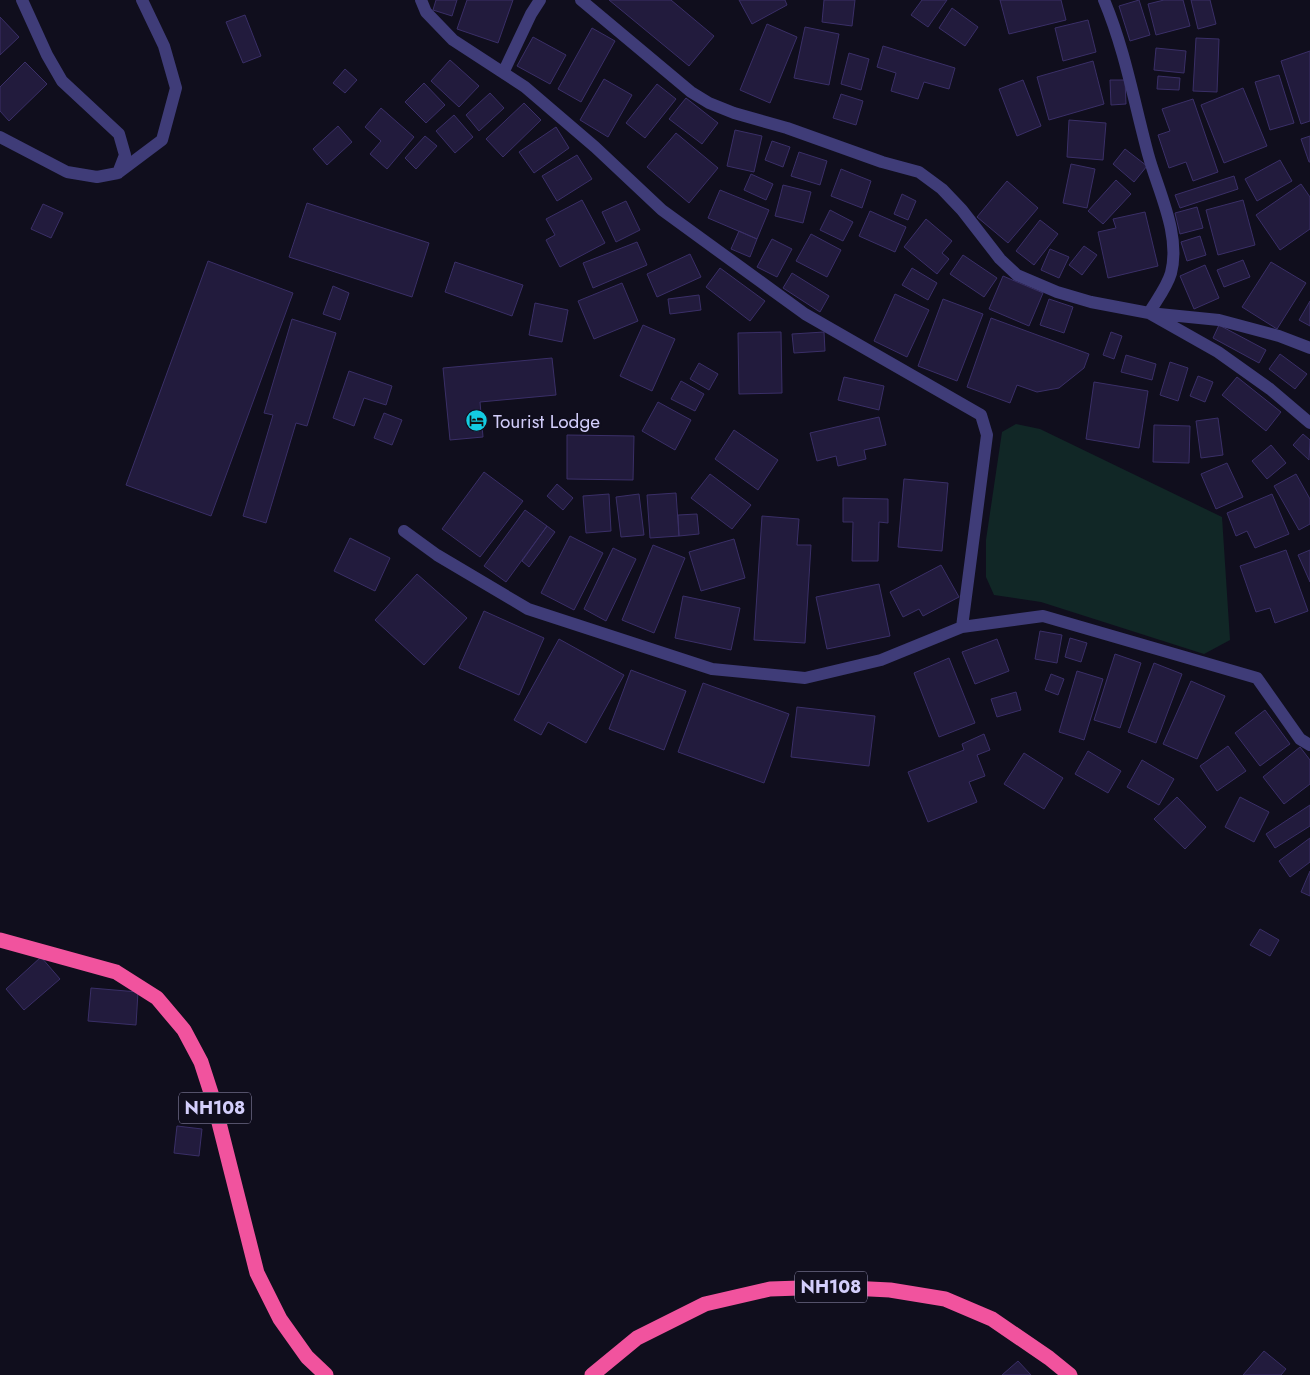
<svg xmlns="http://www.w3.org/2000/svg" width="1310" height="1375" viewBox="0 0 1310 1375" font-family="Jost,sans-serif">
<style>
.green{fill:#112726}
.building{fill:#221b3d;stroke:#3a2f67}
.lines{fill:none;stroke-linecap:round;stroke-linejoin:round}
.street{stroke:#3f3c78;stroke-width:12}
.highway{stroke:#f1539e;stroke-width:15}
.labels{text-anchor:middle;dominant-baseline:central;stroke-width:4;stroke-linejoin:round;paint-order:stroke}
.shield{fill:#100e1d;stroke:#9894b8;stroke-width:1}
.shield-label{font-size:18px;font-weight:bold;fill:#d3cefb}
.poi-label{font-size:19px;fill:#d3cefb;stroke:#100e1d;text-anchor:start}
</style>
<rect width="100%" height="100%" fill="#100e1d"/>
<path class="green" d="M1016 424 1040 429 1222 517 1230 640 1204 654 1041 602 994 595 986 577V540L1002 432Z"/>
<path class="building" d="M436 0H457L452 16 433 10Z
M467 0H513L498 43 457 29Z
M609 0H671L714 36 689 66Z
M739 0H785L787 5 752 24Z
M824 0H855L852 26 822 22Z
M922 0H947L928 27 911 15Z
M1000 0H1061L1066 20 1009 34Z
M1139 0 1150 35 1130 41 1119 6Z
M1164 0H1183L1190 26 1156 35 1148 4Z
M1191 0H1210L1216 24 1198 29Z
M952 8 978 27 965 46 939 28Z
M245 15 261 56 243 63 226 22Z
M0 17 19 37 0 55Z
M1088 20 1096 52 1063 61 1055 28Z
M767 24 797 37 770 103 740 90Z
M805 27 839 34 829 85 794 78Z
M592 28 615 41 581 102 558 89Z
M533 37 566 55 550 84 517 66Z
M1196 38 1219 39 1217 92 1193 91Z
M883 46 955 68 949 89 924 82 918 99 891 91 896 73 877 67Z
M1156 48 1186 51 1184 73 1154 70Z
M1310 51V121L1301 124 1281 61Z
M849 53 869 59 861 90 841 84Z
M450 60 479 86 459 107 431 81Z
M1093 61 1104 104 1049 120 1037 77Z
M25 62 47 84 9 121 0 111V87Z
M345 69 357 80 345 93 333 83Z
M1279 75 1294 123 1270 130 1255 82Z
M1158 76 1180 78 1179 90 1157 89Z
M604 79 632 95 608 137 580 120Z
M1023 80 1041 126 1017 136 999 89Z
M1110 80H1125L1126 104 1111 105Z
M424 83 445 105 426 123 405 102Z
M657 84 676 99 645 138 626 123Z
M1243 88 1267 146 1224 163 1201 105Z
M490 93 504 108 479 131 466 115Z
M841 94 863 101 856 125 833 118Z
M686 98 718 123 702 144 669 119Z
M1193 99 1218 172 1193 181 1186 162 1169 168 1158 135 1170 131 1162 109Z
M524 103 541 120 503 157 486 139Z
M381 108 414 137 387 169 370 154 381 141 365 127Z
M454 115 473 137 455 153 436 131Z
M1069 120 1106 123 1103 160 1067 157Z
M338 126 352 142 327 165 313 149Z
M556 127 569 148 534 173 519 152Z
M735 130 762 136 754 172 727 166Z
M676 133 718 168 689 203 647 167Z
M425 136 437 146 416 169 405 158Z
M1310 136V162H1309L1301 139Z
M772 141 790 147 783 167 765 160Z
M1125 149 1147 166 1134 182 1113 164Z
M799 152 827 161 820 185 791 176Z
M577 155 592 179 557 201 542 176Z
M1280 160 1292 181 1257 201 1245 179Z
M1071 164 1095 169 1087 208 1063 203Z
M841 169 871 181 862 208 831 196Z
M751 174 773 184 766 200 744 190Z
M1234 176 1238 189 1180 208 1175 195Z
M1116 180 1131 194 1103 224 1088 211Z
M1007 181 1038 208 1008 243 977 217Z
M1301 184 1310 197V229L1280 250 1256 215Z
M783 185 811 192 803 223 775 216Z
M720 190 769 210 757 239 708 218Z
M902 194 916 201 908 220 894 214Z
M582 200 605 243 560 267 546 240 555 235 546 219Z
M1243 200 1255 245 1218 255 1206 210Z
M626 201 640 230 616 242 602 212Z
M307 203 429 243 412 297 289 257Z
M43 204 63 213 51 238 31 229Z
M1197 207 1203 228 1180 234 1175 213Z
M830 210 853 222 843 241 820 230Z
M870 211 906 227 895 252 859 236Z
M1145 212 1158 266 1108 278 1098 232 1116 228 1113 219Z
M926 219 952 241 942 253 949 259 937 274 904 247Z
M1040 220 1058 234 1034 265 1016 251Z
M739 231 757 239 750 257 731 249Z
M811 234 841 250 827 277 796 261Z
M1200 236 1206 255 1187 261 1181 242Z
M772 239 792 249 777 277 757 267Z
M637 242 647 265 593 288 583 263Z
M1084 246 1097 255 1082 275 1069 265Z
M1050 249 1069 257 1059 278 1041 270Z
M690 254 701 277 657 297 647 274Z
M963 255 997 278 984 297 950 274Z
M1243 260 1250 277 1224 287 1217 270Z
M208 261 293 293 211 516 126 485Z
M455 262 523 285 512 316 445 292Z
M1271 262 1306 283 1277 329 1242 307Z
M1205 265 1219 298 1194 309 1180 276Z
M720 268 765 301 750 321 706 287Z
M912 268 937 283 928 300 902 285Z
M792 273 829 296 820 312 783 288Z
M1003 276 1043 293 1029 326 989 309Z
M622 283 638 321 594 339 578 301Z
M333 286 349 293 340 320 323 314Z
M895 294 929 310 907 357 874 341Z
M699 295 701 310 670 314 668 299Z
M943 299 983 314 957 381 918 366Z
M1049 299 1073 307 1064 333 1040 325Z
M1310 301V326L1299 320Z
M535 303 568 310 562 342 529 335Z
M991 318 1089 354 1084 368 1059 388 1037 392 1017 385 1010 403 967 387Z
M292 319 336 333 307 426 296 423 266 523 243 516 273 415 264 413Z
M643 325 675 339 652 391 620 376Z
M1219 325 1266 350 1259 363 1213 338Z
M781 332 782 393 739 394 738 333Z
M824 332 825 351 794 353 792 334Z
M1111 332 1122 336 1114 359 1103 355Z
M1280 354 1307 374 1295 389 1269 369Z
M1126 355 1156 364 1152 380 1121 372Z
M552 358 556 395 480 402 483 437 450 440 443 368Z
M1170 362 1188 368 1178 401 1160 395Z
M699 363 718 374 709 390 690 379Z
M349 371 392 386 386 405 364 398 354 426 333 418Z
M1198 376 1213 382 1205 402 1190 396Z
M844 377 884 386 879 410 838 400Z
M1237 377 1281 412 1266 431 1222 395Z
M681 381 704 394 695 411 671 399Z
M1094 382 1148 391 1139 448 1086 439Z
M658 402 691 420 675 450 642 431Z
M384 413 402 420 392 445 374 438Z
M879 417 886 445 864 450 866 459 838 466 836 456 817 461 810 433Z
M1218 418 1223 455 1201 458 1196 421Z
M1154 425 1190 426 1189 463 1153 462Z
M734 430 778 460 758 490 715 459Z
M1303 434 1310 440 1309 460 1293 445Z
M567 435 634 436 633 480 567 479Z
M1271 445 1286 463 1267 479 1252 461Z
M1227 463 1243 497 1216 509 1201 474Z
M484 472 523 501 480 557 442 529Z
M710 474 751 505 732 529 691 498Z
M1296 474 1310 499V524L1299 530 1274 486Z
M904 479 948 483 942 551 898 547Z
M557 484 573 498 563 510 547 496Z
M676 493 679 536 650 538 647 495Z
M609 494 611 531 586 533 583 496Z
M639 494 644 535 621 537 616 497Z
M1272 494 1289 534 1255 548 1247 531 1236 536 1227 513Z
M843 498 888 499V523L879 522 878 561H852L853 522H843Z
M525 510 547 526 506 582 484 566Z
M697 514 699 534 679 536 678 515Z
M762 516 799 519 797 545H811L805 643 754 640Z
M547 526 555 532 529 567 522 561Z
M570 536 603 553 574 610 541 593Z
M350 538 390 558 375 591 334 571Z
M734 539 745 578 701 591 689 552Z
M653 545 685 558 654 633 622 620Z
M613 548 636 559 606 621 584 609Z
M1286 550 1308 611 1275 623 1270 608 1256 612 1240 566Z
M1310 550V582L1298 555Z
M941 565 959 597 923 616 919 609 903 617 890 592Z
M417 574 467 618 424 665 375 620Z
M879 584 890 636 827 649 816 597Z
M683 596 740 608 731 650 675 638Z
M484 611 544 638 519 695 459 668Z
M1040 631 1062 635 1057 663 1035 659Z
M1070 638 1087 643 1081 662 1065 657Z
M559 639 624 675 586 743 548 722 541 735 514 720Z
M997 639 1009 671 975 684 962 652Z
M1115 654 1141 663 1120 728 1094 720Z
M949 658 975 723 939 737 914 673Z
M1154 663 1182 674 1156 743 1128 732Z
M631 670 686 691 664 750 609 729Z
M1077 671 1103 679 1084 740 1059 732Z
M1051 674 1064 679 1058 695 1045 690Z
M1191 681 1225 696 1197 759 1163 744Z
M703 683 789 714 764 783 678 752Z
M1016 692 1021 710 997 717 991 699Z
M797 707 875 716 869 766 791 757Z
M1265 710 1290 744 1260 766 1235 733Z
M984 734 990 750 977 755 985 776 969 782 977 802 928 822 908 772 964 750 962 744Z
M1228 746 1246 771 1217 791 1200 766Z
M1300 747 1310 760V784L1284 804 1263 777Z
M1088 751 1121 771 1108 793 1075 774Z
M1024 753 1063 778 1044 809 1004 784Z
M1142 760 1174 779 1159 805 1127 787Z
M1177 797 1206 827 1185 849 1154 819Z
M1240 797 1269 812 1254 842 1225 827Z
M1310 805V826L1275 848 1266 834Z
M1310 838V862L1290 877 1279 861Z
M1310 871V896L1301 892Z
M1260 929 1279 940 1270 956 1250 945Z
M41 957 60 979 24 1010 6 989Z
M91 988 138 992 136 1025 88 1021Z
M177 1126 202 1129 199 1156 174 1153Z
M1264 1351 1286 1369 1281 1375H1243Z
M1018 1361 1031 1375H1002Z"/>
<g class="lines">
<path class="street" d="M421 0 426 12 453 40 525 87 595 147 662 210 805 314 981 415 987 435 962 627
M581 0 691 92 709 103 734 113 787 128 882 162 919 172 942 189 962 210 1000 259 1017 275 1057 292 1091 302 1149 313 1218 352 1270 389 1310 423
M1104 0C1125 50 1134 102 1148 154 1158 191 1181 234 1171 273 1167 287 1156 301 1149 313L1219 320 1279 336 1310 348
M504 71 531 14 540 0
M0 137 67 172 97 177 118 173 125 155 119 134 62 81 47 55 22 0
M118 173 162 140 176 88 164 46 142 0
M404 531 437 555 528 609 712 669 805 678 881 660 962 627 1043 616 1257 678 1300 739 1310 745"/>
<path class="highway" d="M0 940 116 972 157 998 184 1030 201 1062 213 1099 257 1273 280 1319 307 1357 326 1375
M592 1375 637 1338 705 1304 770 1289 830 1287 890 1290 945 1299 992 1319 1049 1358 1070 1375"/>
</g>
<defs>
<symbol id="hotel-disc" viewBox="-11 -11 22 22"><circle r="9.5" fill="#13cce2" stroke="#100e1d"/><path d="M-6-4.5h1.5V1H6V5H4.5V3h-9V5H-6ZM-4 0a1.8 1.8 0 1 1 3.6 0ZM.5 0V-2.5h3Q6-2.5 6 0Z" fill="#111"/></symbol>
</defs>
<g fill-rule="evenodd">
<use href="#hotel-disc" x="464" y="408" width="25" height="25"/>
</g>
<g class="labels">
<g class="shield">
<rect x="179" y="1092.5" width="72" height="31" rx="4"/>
<rect x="795" y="1271.5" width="72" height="31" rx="4"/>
</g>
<g class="shield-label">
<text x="215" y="1108">NH108</text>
<text x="831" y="1287">NH108</text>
</g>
<g class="poi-label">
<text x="493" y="421">Tourist Lodge</text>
</g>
</g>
</svg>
